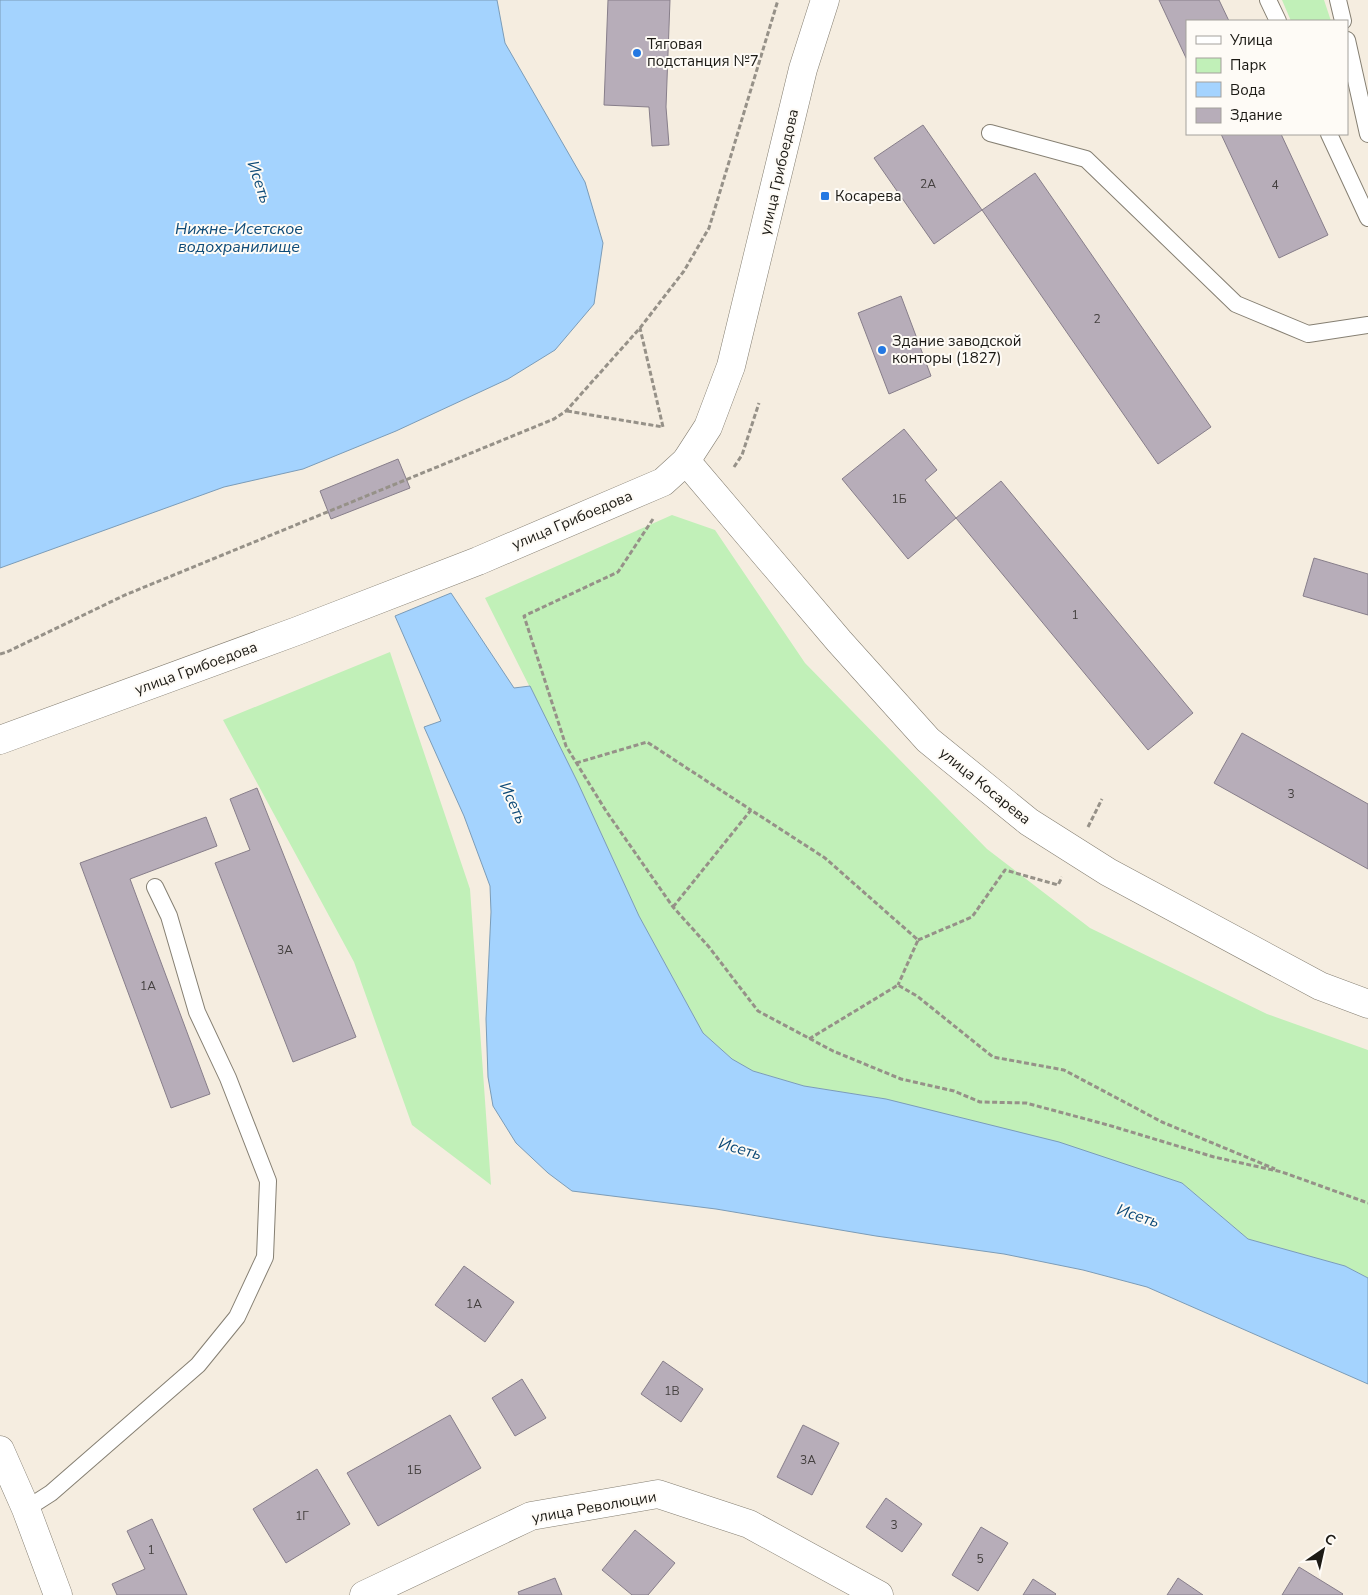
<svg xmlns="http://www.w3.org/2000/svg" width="1368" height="1595" viewBox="0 0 1368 1595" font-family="'Nunito Sans',sans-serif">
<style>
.green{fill:#c1f0b8}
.water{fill:#a4d3fe;stroke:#7b9cb8}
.building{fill:#b7adb9;stroke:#877e8a}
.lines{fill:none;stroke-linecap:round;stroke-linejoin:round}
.service-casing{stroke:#857f72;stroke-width:18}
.minor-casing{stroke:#857f72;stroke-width:29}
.tertiary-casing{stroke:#857f72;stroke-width:29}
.secondary-casing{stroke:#857f72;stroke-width:29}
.path{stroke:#969188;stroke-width:3;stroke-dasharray:5 2.5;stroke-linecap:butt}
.service{stroke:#fff;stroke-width:16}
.minor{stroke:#fff;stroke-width:28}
.tertiary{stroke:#fff;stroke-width:28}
.secondary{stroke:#fff;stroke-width:28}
.poi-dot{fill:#2478e2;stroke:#fefbf6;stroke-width:2}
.labels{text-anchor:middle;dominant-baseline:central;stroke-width:4;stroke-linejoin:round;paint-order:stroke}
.number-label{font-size:12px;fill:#433f3e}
.poi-label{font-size:15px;fill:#1c1a15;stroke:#fefbf6;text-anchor:start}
.street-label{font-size:15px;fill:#1c1a15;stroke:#fefbf6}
.water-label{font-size:16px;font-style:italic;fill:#0e4b78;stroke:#fefbf6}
</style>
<rect width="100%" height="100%" fill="#f5ede0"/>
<path class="green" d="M1282 0H1324L1331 21H1291Z
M672 515 715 530 805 663 987 849 1090 928 1267 1014 1368 1050V1278L1345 1266 1248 1239 1182 1183 886 1099 804 1086 753 1071 732 1059 703 1033 639 916 578 783 485 598Z
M390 652 470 889 491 1185 412 1125 354 962 223 720Z"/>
<path class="water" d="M0 0H497L505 43 585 182 603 243 594 304 555 350 508 379 396 431 303 469 224 487 0 568Z
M451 593 514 688 530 686 578 783 639 916 703 1033 732 1059 753 1071 804 1086 886 1099 1059 1142 1182 1183 1248 1239 1345 1266 1368 1278V1384L1147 1287 1083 1270 1004 1254 876 1236 716 1209 572 1191 548 1173 516 1143 493 1106 488 1077 486 1019 491 912 490 886 464 816 424 727 441 721 395 616Z"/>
<path class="building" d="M608 0H670L666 107 669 145 652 146 649 107 604 105Z
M1159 0H1219L1229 21H1187V60Z
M923 125 982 210 934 244 874 158Z
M1221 134H1281L1328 235 1279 258Z
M1035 173 1211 427 1158 464 982 210Z
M901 296 931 376 889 394 858 313Z
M904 429 937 470 925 480 956 518 908 559 842 479Z
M398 459 410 488 331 519 320 491Z
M1001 481 1193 713 1148 750 956 518Z
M1314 558 1368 574V615L1303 596Z
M1242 733 1368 804V869L1214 783Z
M257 788 356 1037 293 1062 215 863 250 850 230 799Z
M206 817 217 846 130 879 210 1094 171 1108 80 863Z
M464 1266 514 1302 485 1342 435 1305Z
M663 1361 703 1389 681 1422 641 1394Z
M522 1379 546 1418 515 1436 492 1398Z
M450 1415 481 1468 378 1526 347 1473Z
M803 1425 839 1443 812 1495 777 1477Z
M317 1469 350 1524 286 1563 253 1509Z
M886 1498 922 1524 902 1552 866 1527Z
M152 1519 187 1595H117L112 1584 145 1569 127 1531Z
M981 1527 1008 1543 978 1591 952 1575Z
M635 1530 675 1563 648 1595H632L602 1570Z
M1299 1567 1343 1594 1342 1595H1282Z
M555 1578 562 1595H519L518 1592Z
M1178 1578 1203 1595H1167Z
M1033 1579 1056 1594 1055 1595H1023Z"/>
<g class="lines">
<defs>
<path id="service" d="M1268 0 1278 21
M1338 0 1343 21
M1347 40 1368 134
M990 133 1086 159 1236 304 1308 334 1368 325
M1329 134 1368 218
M26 1509 51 1493 198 1365 237 1317 265 1257 268 1181 228 1078 197 1012 169 916 155 887"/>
<path id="minor" d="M0 1450 26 1509 58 1595
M364 1595 531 1516 658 1494 749 1524 879 1595"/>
<path id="tertiary" d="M686 461 839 641 928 740 1029 822 1108 872 1320 986 1368 1004"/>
<path id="secondary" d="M0 740 297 631 478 561 663 482 686 461 708 427 731 366 803 69 825 0"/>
</defs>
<use href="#service" class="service-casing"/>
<use href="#minor" class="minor-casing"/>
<use href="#tertiary" class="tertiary-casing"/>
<use href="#secondary" class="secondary-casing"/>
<path class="path" d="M567 411 663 427 640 328
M734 467 742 455 759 403
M653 519 618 572 524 616 566 746 606 811 673 907 709 947 758 1011 833 1051 901 1079 954 1091 980 1102 1026 1103 1108 1125 1214 1157 1282 1172 1368 1203
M0 654 7 652 125 595 554 419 566 411 640 328 684 271 709 228 778 0
M576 763 647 742 751 810
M1088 827 1102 799
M673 907 751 810 825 858 918 940 898 985
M918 940 972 917 1005 870 1058 885 1062 877
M809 1039 898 985 917 996 993 1057 1064 1070 1162 1122 1275 1169"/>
<use href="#service" class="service"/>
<use href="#minor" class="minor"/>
<use href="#tertiary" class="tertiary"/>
<use href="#secondary" class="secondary"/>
</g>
<g class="poi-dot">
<circle cx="637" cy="53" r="5"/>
<rect x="820" y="191" width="10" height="10" rx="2.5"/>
<circle cx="882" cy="350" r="5"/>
</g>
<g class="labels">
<g class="number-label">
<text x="928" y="184">2А</text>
<text x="1275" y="185">4</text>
<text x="1097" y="319">2</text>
<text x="899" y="499">1Б</text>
<text x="1075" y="615">1</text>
<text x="1291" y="794">3</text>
<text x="285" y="950">3А</text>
<text x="148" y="986">1А</text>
<text x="474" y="1304">1А</text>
<text x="672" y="1391">1В</text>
<text x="808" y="1460">3А</text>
<text x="414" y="1470">1Б</text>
<text x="302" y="1516">1Г</text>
<text x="894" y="1525">3</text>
<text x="151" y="1550">1</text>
<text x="980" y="1559">5</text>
</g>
<g class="poi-label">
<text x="647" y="44">Тяговая<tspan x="647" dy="17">подстанция №7</tspan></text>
<text x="835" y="196">Косарева</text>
<text x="892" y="341">Здание заводской<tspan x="892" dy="17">конторы (1827)</tspan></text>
</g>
<g class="street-label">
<text transform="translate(779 172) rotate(-77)">улица Грибоедова</text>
<text transform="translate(572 520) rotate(-23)">улица Грибоедова</text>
<text transform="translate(196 668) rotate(-20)">улица Грибоедова</text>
<text transform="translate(985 786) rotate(39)">улица Косарева</text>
<text transform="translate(594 1507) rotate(-10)">улица Революции</text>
</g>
<g class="water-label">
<text transform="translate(259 182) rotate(71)">Исеть</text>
<text x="239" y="229">Нижне-Исетское<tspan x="239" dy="18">водохранилище</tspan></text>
<text transform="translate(513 803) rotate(65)">Исеть</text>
<text transform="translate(740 1149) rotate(16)">Исеть</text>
<text transform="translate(1138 1216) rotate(18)">Исеть</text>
</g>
</g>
<rect x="1186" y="20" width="162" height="115" fill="#fefbf6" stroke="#a4a19c"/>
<rect x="1196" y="36" width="25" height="8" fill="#ffffff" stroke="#a4a19c"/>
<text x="1230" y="45" font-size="15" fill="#1c1a15">Улица</text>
<rect x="1196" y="58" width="25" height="15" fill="#c1f0b8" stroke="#a4a19c"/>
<text x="1230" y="70" font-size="15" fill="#1c1a15">Парк</text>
<rect x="1196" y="82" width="25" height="15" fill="#a4d3fe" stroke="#a4a19c"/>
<text x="1230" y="95" font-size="15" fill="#1c1a15">Вода</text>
<rect x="1196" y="108" width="25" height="15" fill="#b7adb9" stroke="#a4a19c"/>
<text x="1230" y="120" font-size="15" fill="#1c1a15">Здание</text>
<g transform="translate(1323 1550) rotate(34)" stroke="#fefbf6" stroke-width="4" paint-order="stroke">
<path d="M0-4L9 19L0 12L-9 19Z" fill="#1c1a15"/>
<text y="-8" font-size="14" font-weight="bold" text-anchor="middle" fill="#1c1a15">С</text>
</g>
</svg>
